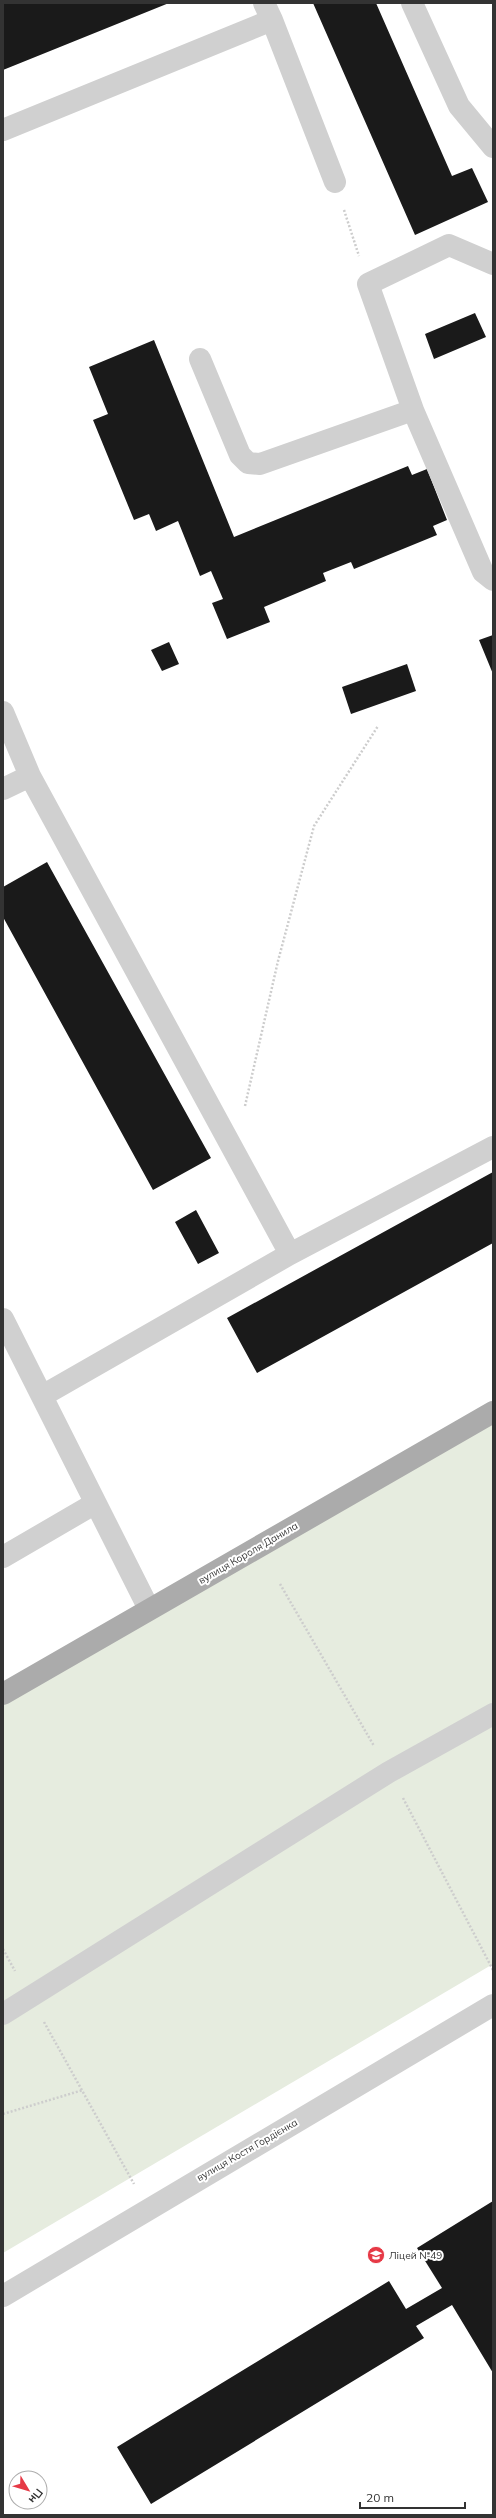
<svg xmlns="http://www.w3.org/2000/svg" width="496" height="2518" viewBox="0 0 496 2518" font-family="Mulish,sans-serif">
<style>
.green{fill:#e6ecdf}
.building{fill:#1a1a1a}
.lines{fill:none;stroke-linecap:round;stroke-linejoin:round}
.path{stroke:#cdcdcd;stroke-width:2.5;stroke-dasharray:2 2;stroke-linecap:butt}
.minor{stroke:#d0d0d0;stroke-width:22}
.major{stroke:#ababab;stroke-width:22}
.labels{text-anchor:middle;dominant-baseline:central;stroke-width:4;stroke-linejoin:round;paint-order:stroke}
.street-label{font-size:10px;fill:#333;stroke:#fff}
.poi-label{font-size:10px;fill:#333;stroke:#fff;text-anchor:start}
</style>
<rect width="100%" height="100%" fill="#fff"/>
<path class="green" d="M493 1412V1964L3 2253V1694Z"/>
<path class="building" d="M3 3H169L3 70Z
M313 3H376L452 176 472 168 488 202 415 235Z
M475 313 486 337 434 359 425 334Z
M154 340 234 537 408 466 412 475 427 469 447 520 433 526 437 535 354 569 351 562 323 573 326 581 264 607 270 622 227 639 212 603 223 599 211 571 200 576 178 521 156 531 149 514 134 520 93 420 108 414 89 367Z
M493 635V674L479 640Z
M169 642 179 664 162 671 151 650Z
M407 664 416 691 351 714 342 687Z
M47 862 211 1158 153 1190 3 917V887Z
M493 1172V1243L257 1373 227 1318Z
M196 1210 219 1253 198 1264 175 1222Z
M493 2201V2373L452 2305 416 2326 424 2338 151 2504 117 2447 389 2281 406 2309 442 2288 417 2248Z"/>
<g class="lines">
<path class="path" d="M344 210 359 256
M245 1106 278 961 314 826 378 726
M280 1584 374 1746
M403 1798 493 1970
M3 1949 15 1971
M44 2022 134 2184
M3 2114 83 2090"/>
<path class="minor" d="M264 3 272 20
M412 3 459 106 493 147
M3 130 272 20 335 182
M493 264 449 245 368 284 413 410 483 572 493 580
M200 359 240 455 248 463 260 464 413 410
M3 712 30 776 3 789
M30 776 290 1254 493 1147
M3 1319 149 1609
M42 1396 290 1254
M3 1557 94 1504
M3 2014 389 1772 493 1714
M3 2296 493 2005"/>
<path class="major" d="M3 1694 493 1412"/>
</g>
<defs>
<symbol id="school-disc" viewBox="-11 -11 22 22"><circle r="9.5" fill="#e63946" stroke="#fff"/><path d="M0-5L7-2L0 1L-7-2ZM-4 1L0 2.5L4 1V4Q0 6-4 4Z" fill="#fff"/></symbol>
</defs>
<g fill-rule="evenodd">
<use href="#school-disc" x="366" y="2245" width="20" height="20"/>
</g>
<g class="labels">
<g class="street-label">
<text transform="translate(248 1553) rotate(-30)">вулиця Короля Данила</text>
<text transform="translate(247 2150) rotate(-30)">вулиця Костя Гордієнка</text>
</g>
<g class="poi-label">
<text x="389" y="2255">Ліцей №49</text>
</g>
</g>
<rect width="496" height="2518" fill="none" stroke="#333333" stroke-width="8"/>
<g transform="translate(28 2490) rotate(128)"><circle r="19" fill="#ffffff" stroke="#adadad"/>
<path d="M0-3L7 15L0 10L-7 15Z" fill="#e63946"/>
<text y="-6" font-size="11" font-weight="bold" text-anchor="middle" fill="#333333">Пн</text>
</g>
<path d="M360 2502v6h105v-6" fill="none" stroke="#333333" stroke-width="2"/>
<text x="366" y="2502" font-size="12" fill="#333333" stroke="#ffffff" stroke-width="3" paint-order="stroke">20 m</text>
</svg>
